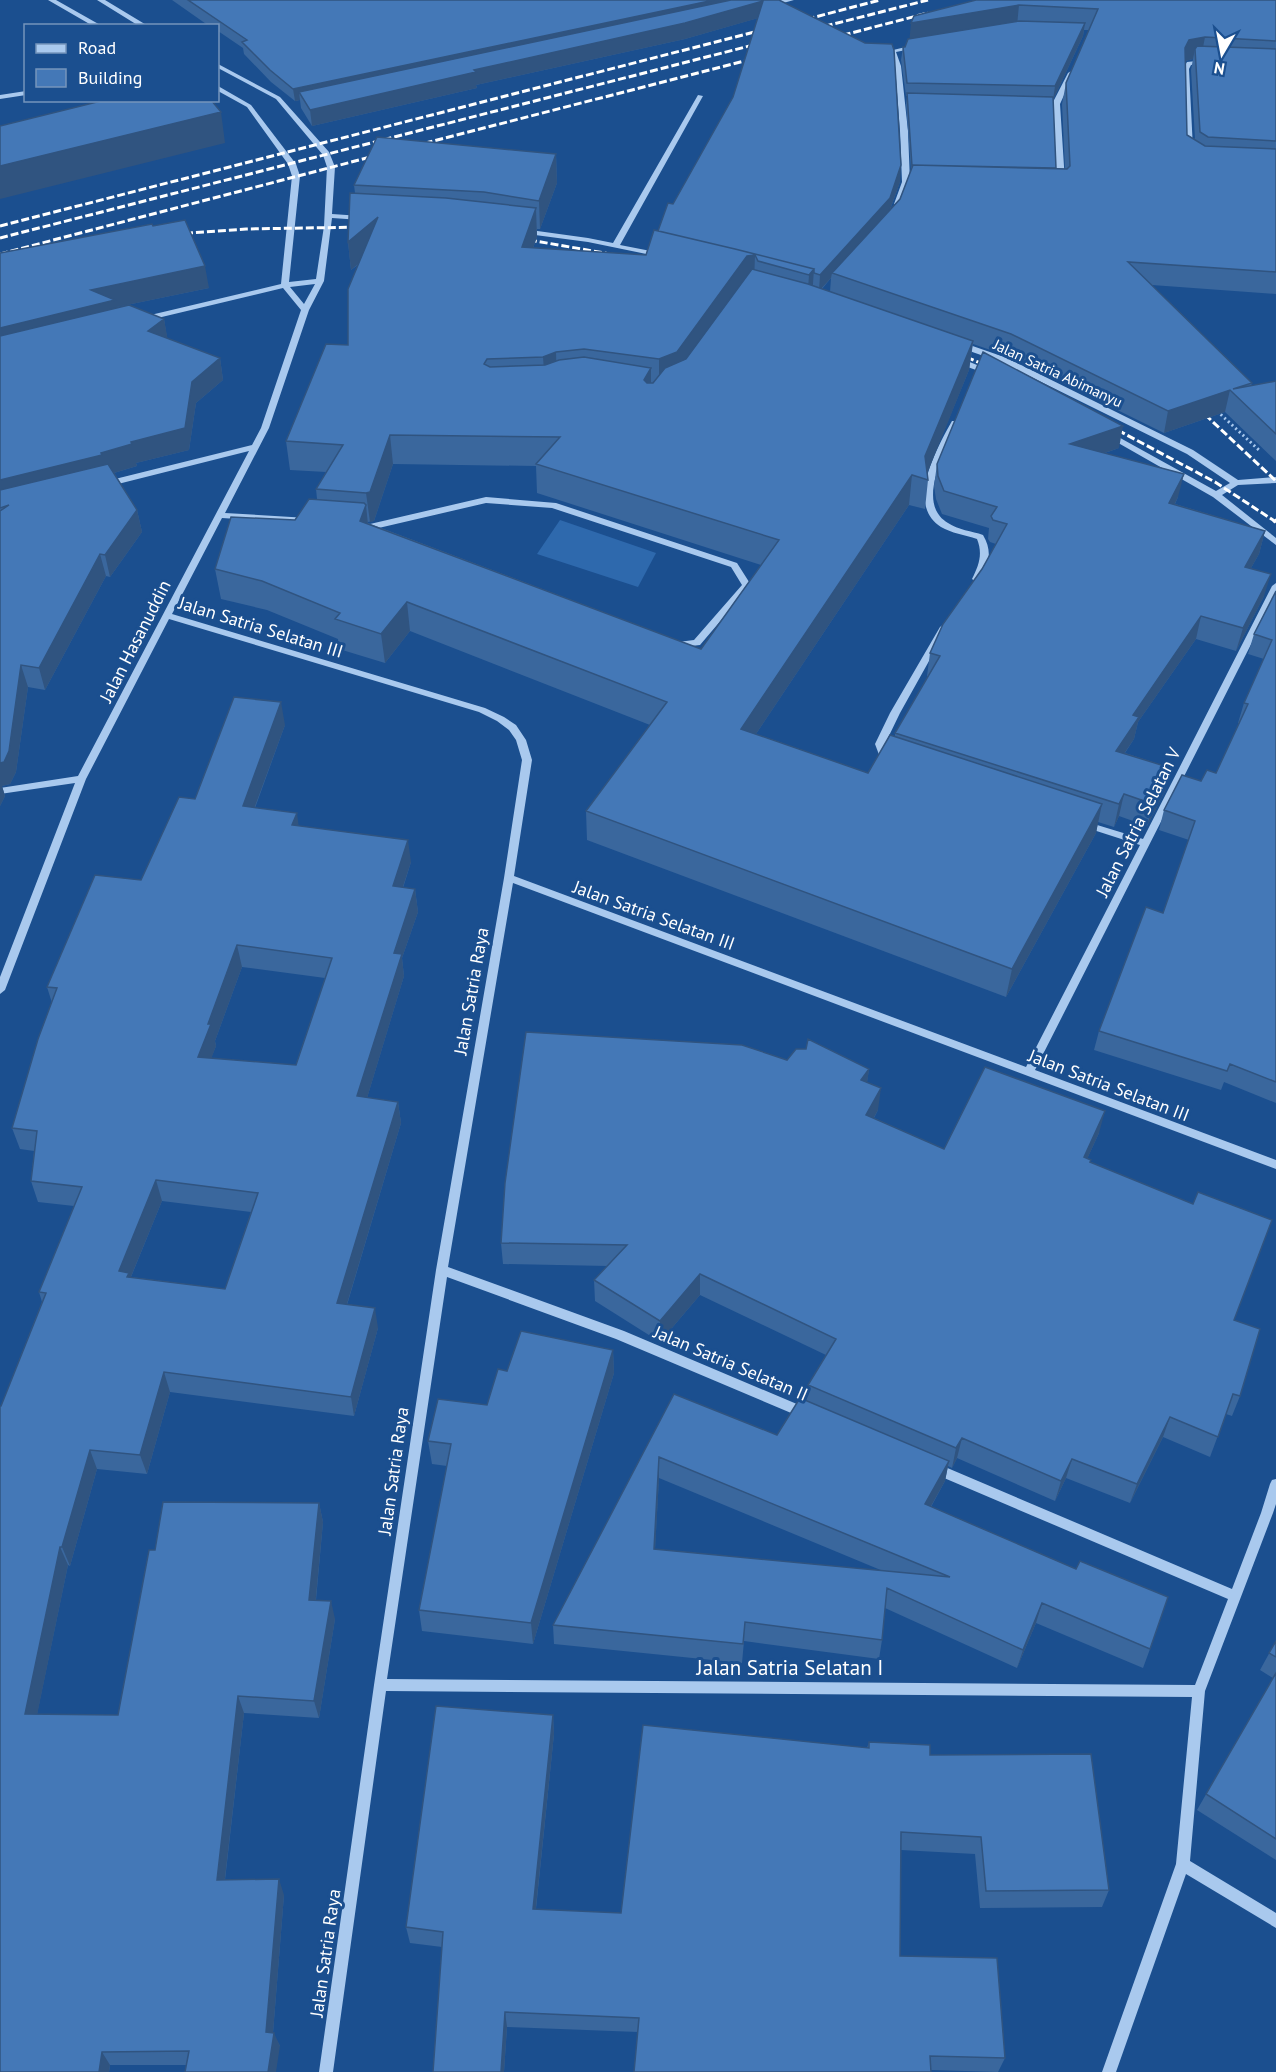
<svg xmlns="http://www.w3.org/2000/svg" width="1276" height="2072" viewBox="0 0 1276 2072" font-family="'PT Sans',sans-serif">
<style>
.green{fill:#2e69ad}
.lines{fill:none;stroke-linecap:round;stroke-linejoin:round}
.path{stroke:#a9c9ee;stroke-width:3;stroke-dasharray:2 3;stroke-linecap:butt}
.minor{fill:#a9c9ee;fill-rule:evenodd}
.rail-far1{stroke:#fff;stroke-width:3;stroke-dasharray:8 3;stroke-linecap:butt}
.rail{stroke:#fff;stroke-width:4.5;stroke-dasharray:10 4.5;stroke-linecap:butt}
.wall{fill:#3a679d;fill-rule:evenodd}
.shaded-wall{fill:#305480}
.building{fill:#4478b7;stroke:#305480;stroke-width:1.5;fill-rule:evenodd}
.labels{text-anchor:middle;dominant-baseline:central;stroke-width:6;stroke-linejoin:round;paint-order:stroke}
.far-street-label{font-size:15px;fill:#fff;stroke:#1b4f8f}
.street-label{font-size:18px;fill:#fff;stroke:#1b4f8f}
.near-street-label{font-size:21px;fill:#fff;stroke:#1b4f8f}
</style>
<rect width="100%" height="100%" fill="#1b4f8f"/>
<path class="green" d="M560 520 656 553 638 587 537 554Z"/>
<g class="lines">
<path class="path" d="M1217 411 1260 451"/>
<path class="minor" d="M48 0H56L102 26H93Z
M97 0H105L148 26H139Z
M782 0H794L769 7 766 5Z
M914 45 917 47 916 48 896 52 901 66 908 131 910 182 902 204 898 206 894 204 902 182 900 131 895 66 889 51Z
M1206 60 1208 61V63L1191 65 1189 69 1193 149 1189 151 1185 149 1183 69 1187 62Z
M218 64 280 97 329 152 335 167 332 214 361 216 365 218 361 220 332 218 324 281 309 310 269 428 225 513 308 518 312 521 308 524 222 518 172 614 485 708 504 717 516 725 526 740 532 760 514 876 1026 1067 1140 845 1081 826 1079 824 1084 821 1143 839 1272 586 1276 583V595L1035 1070 1276 1160V1169L513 883 448 1267 624 1331 811 1410 813 1414 811 1418 807 1419 803 1418 616 1339 447 1277 387 1679 1195 1685 1228 1599 930 1472 928 1468 930 1464 934 1463 938 1464 1232 1589 1261 1513 1270 1484 1272 1480 1276 1479V1504L1273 1513 1205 1691 1190 1861 1276 1913V1928L1186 1874 1116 2072H1102L1176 1864 1192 1697 386 1691 333 2072H319L374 1685 436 1270 504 878 522 760 516 740 509 730 497 721 479 712 169 619 86 779 5 990 0 994V977L75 783 0 794V788L78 776 249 451 106 487 102 484 103 482 252 445 261 428 301 310 283 288 145 321 141 319 142 317 281 284 292 176 288 164 247 107 218 91V86L251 105 296 164 300 176 289 282 316 279 324 226 327 167 323 155 276 99 218 68ZM315 284 304 304 290 287Z
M1071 71 1074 73 1060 104 1065 182 1061 184 1057 182 1052 104 1068 73Z
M26 91V95L0 99V95Z
M698 95 703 96 620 245 661 253V257L588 242 520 233V229H523L588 238 613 243Z
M958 343H964L1007 358 1193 450 1238 480 1276 477V483L1238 485 1222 495 1276 538V545L1213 497 1106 436 1107 434H1113L1216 491 1230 483 1187 454 1001 362 958 347Z
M954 358H960L994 372 993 374H987L954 362Z
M952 421H955L959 423C947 448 914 503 948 523 958 530 972 531 983 535 993 552 989 565 979 581L976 582 972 579C979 565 983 554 977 539 965 535 951 533 941 527 905 504 937 448 952 421Z
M486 497 556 503 737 563 751 585 700 645 673 648 670 647 668 645 670 643 694 640 742 585 731 567 552 508 486 503 370 530 359 528 358 526 362 523 370 524Z
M944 624 948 627 900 713 885 744 888 756 895 760 890 763 881 760 875 744 890 713 940 627Z"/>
<path class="rail-far1" d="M796 22 880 0
M814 29 928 0
M832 38 928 13
M414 146 760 57
M0 226 770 28
M174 234 246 229 366 227
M0 238 765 42
M518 238 622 256
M0 254 382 154
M956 353 995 369
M1197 407 1276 481
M1108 425 1215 482 1276 522"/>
<path class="rail" d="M1274 520 1276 522"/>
</g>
<path class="wall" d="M172 0H779L900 182 890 210 900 199 911 170 906 104 907 96H906L901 60 903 47H905L910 39 976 0H1276V294L1152 285 1252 383 1251 386 1276 381V461L1225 412 1164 433 1008 356 973 344 969 370 927 472 928 480 925 509 909 505 756 734 868 773 895 737V733L928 676H927L930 653 982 569 996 544 990 542 988 539 989 528 942 514 936 499 934 486 937 464 1119 448 1105 453 1178 497 1175 504 1265 531 1259 554 1251 568 1264 596 1236 651 1196 639 1138 722 1134 739 1125 753 1171 768 1165 791 1147 826 1119 816 1114 827 1098 822 1096 833 1006 997 587 840 586 811 650 725 410 631 385 663 339 649 338 639 267 610 221 599 215 569 295 520 317 499 316 489 326 472 290 470 286 441 348 345 358 265 351 270 348 242 355 193 354 185 556 154 557 183 540 229H537V237L533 248 646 255 673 204 733 97 758 18 685 39 476 85 477 88 312 126 301 108 300 100 295 101 271 82 244 54 243 48 218 31V26H209ZM1084 30H1089L1066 83 1062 104 1065 169 1056 168 1053 100 1083 36ZM1193 59 1191 70 1195 139 1187 135 1185 61ZM831 278 830 292 822 289ZM393 464 536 466 537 493 761 565 701 649 368 523V522L374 521Z
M153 226 209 288 117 307V308L164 319 167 338 220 358 223 380 196 403 189 450 136 463 137 466 114 473 137 510 142 532 110 577 106 576 45 690 28 687 16 772 10 784 2 786 5 796 0 806V253Z
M1276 591V1103L1224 1082 1221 1090 1094 1050 1099 1031 1163 913 1189 840 1159 830 1164 810 1201 781 1216 773 1239 723H1238L1244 703 1264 659 1248 654 1254 634Z
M285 725 255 808 299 826 411 862 403 888 415 889 418 912 402 958 404 976 367 1098 398 1102 401 1123 347 1305 378 1328 354 1416 170 1392 147 1474 97 1469 70 1566 68 1565 37 1714 118 1715 155 1550 319 1503 323 1522 316 1600 335 1619 319 1718 244 1713 225 1880 284 1895 273 2033 280 2046 187 2065H110L109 2072H0L1 1406 42 1302 39 1292 74 1206 38 1202 31 1181 34 1151 20 1149 12 1128 52 1003 47 987 141 880 195 799ZM242 967 325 978 296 1065 211 1058 216 1046 215 1041ZM162 1201 251 1212 225 1289 131 1277Z
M787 1060 869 1069 867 1082 878 1110 874 1118 944 1149 1099 1133 1087 1159 1234 1320 1240 1396 1232 1416 1226 1414 1210 1457 1163 1437 1130 1503 1066 1478 1055 1501 957 1458 952 1468 948 1466 945 1481 931 1507 1150 1649 1143 1668 1036 1623 1017 1668 885 1608 882 1640 879 1659 744 1641 742 1663 554 1644 553 1625 674 1394 777 1435 806 1400 808 1385 826 1355 700 1295 660 1342 595 1301 594 1280 608 1266 503 1264 501 1243ZM659 1478 883 1571 655 1549Z
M613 1350 614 1373 533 1644 422 1631 419 1610 447 1466 432 1464 428 1441 487 1405 507 1371Z
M1276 1641V1860L1197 1810 1273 1678 1260 1670Z
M553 1715 554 1734 536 1909 621 1913 867 1748 869 1742 930 1755 1109 1890 1102 1907 980 1908 975 1854 901 1850 900 1956 1005 2058 998 2072 931 2070 638 2032 507 2027 504 2072H433L442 1947 410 1943 406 1927Z"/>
<path class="shaded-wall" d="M714 0H754L299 92 300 100 295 101 293 89Z
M763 1 762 17 685 39 476 85 477 88 312 126 310 110 474 70Z
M1019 5 1017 26 909 44 911 23Z
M1085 23 1083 36 1053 100 1055 86Z
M1205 37 1201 58 1195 49 1193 59 1185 61V48L1189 40Z
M221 112 225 143 0 199V166Z
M556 154 557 183 540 229 539 201Z
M901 165 900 182 888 215 832 273 831 278 819 291 820 275Z
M536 208 537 237 523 276 522 247Z
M378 217 380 246 351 270 348 242Z
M755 255 754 284 677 381 659 388V359L747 256Z
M205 266 209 288 117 307 119 321 0 351V328L91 290Z
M814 269 812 298 807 303 809 275Z
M164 319 168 341 148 331Z
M973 341 969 370 925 479V456Z
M556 352 557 381 545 386 543 357Z
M220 358 223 380 196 403 189 450 136 463 137 466 107 475 0 503V480L101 453 131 442 192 382Z
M651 368V397L644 380Z
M1230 390 1225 412 1164 433 1168 411Z
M1123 426 1119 448 1066 466 1070 444Z
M390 435 393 464 374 521 370 522 366 493Z
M1184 474 1178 497 1164 525 1169 503Z
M912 475 909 505 740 758 741 729Z
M366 505 369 534 360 521Z
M137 510 142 532 110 577 105 555Z
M1265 531 1259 554 1239 589 1245 567Z
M100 554 106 576 45 690 39 668Z
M1271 574 1264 596 1236 651 1243 628Z
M407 602 410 631 385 663 381 634Z
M1201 616 1196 639 1138 722 1134 739 1111 773 1116 751 1133 715Z
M21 665 28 687 16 772 10 784 2 786 5 796 0 806V763Z
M281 702 285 725 247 828 243 806Z
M1171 768 1165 791 1147 826 1153 804Z
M1124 794 1119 816 1114 827 1119 804Z
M1102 804 1096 833 1006 997 1012 969Z
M297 813 300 836 292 825Z
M408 840 411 862 396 908 393 886Z
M415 889 418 912 402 958 404 976 361 1118 357 1096 394 953Z
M237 945 242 967 215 1041 216 1046 204 1078 198 1057 208 1024Z
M869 1069 866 1091 861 1080Z
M881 1088 878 1110 863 1137 866 1115Z
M398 1102 401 1123 341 1324 337 1303Z
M1105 1111 1099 1133 1078 1179 1084 1157Z
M156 1180 162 1201 130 1279 119 1271Z
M700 1274V1295L660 1342V1321Z
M375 1308 378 1328 354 1416 351 1397Z
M613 1350 614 1373 533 1644 531 1623Z
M164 1372 170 1392 147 1474 140 1455Z
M1170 1417 1163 1437 1130 1503 1137 1484Z
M962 1438 957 1458 952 1468 956 1448Z
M90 1450 97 1469 70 1566 62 1547Z
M659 1457V1478L654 1569V1549Z
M1072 1459 1066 1478 1055 1501 1061 1481Z
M949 1461 945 1481 921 1524 925 1504Z
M319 1503 323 1522 314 1618 309 1600Z
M60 1547 68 1565 34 1730 25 1714Z
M331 1601 335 1619 319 1718 314 1701Z
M1042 1603 1036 1623 1017 1668 1023 1650Z
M238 1696 244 1713 223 1895 217 1880Z
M553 1715 554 1734 534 1926 533 1909Z
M279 1879 284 1895 272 2045 266 2032Z
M505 2012 507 2027 504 2072H501Z
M274 2033 280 2046 276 2072H268Z
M102 2052 110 2065 109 2072H99Z"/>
<path class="building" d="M188 0H714L293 89 270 70 242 42 247 40Z
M731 0H779L865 43 892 44 894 50 901 165 890 198 820 275 814 273V269L735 249 658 231 668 203 673 204 733 97 763 1 685 23 474 70 476 72 310 110 299 92Z
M976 0H1276V41L1205 37 1189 40 1185 48 1187 135 1205 146 1276 149V272L1128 262 1252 383 1233 389 1276 381V434L1230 390 1168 411 1011 334 832 273 900 199 913 165 1067 169 1070 166 1066 83 1098 9 1019 5 911 23 914 16Z
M1019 21 1085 23 1055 86 907 83 903 47H905L908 39Z
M1197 46 1276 49V141L1208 137 1200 132 1195 49Z
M907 93 1053 97 1056 168 913 165 912 166Z
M105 100H211L221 112 0 166V126Z
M377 137 556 154 539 201 484 192 354 185Z
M350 193 446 198 536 208 522 247 646 255 654 230 735 249 814 269 809 275 758 261 755 255 747 256 677 352 659 359 584 349 556 352 543 357 487 359 484 364 490 367 545 365 559 360 584 357 651 368 644 380 647 383H653L665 368 686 359 752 269 808 284 973 341 925 456 928 480 912 475 741 729 868 773 890 735 1102 804 1012 969 586 811 667 702 407 602 381 634 335 619 340 613 262 581 215 569 231 517 295 520 309 499 364 503 366 505 360 521 701 649 779 540 536 464 560 437 390 435 370 492 366 493 316 489 343 445 286 441 326 344 348 345V289L378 217 348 242Z
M185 220 205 266 91 290 115 300 0 328V253L152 224 153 226Z
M129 305 164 319 148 331 220 358 192 382 185 428 131 442 132 444 101 453 102 455 0 480V336Z
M983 352 1123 426 1070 444 1184 474 1169 503 1265 531 1245 567 1271 574 1243 628 1201 616 1133 715 1139 717 1116 751 1171 768 1153 804 1124 794 1119 804 895 733 940 656 930 653 943 624 982 569 1007 524 993 520 991 516 997 507 944 491 938 476 937 464Z
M108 464 137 510 105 555 100 554 39 668 21 665 9 751 4 762 0 763V511L9 505 0 508V490Z
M1276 591V1082L1230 1064 1227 1071 1099 1031 1146 907 1163 913 1195 821 1164 810 1182 775 1201 781 1207 770 1216 773 1248 704 1244 703 1272 640 1254 634Z
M234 697 281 702 243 806 297 813 292 825 408 840 393 886 415 889 394 953 402 954 357 1096 398 1102 337 1303 375 1308 351 1397 164 1372 140 1455 90 1450 62 1547H60L25 1714 118 1715 149 1550H155L163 1502 319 1503 309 1600 331 1601 314 1701 238 1696 217 1880 279 1879 266 2032 274 2033 268 2072H185L189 2051 102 2052 99 2072H0V1406H1L46 1293 39 1292 82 1187 31 1181 37 1131 12 1128 38 1039 57 988 47 987 95 875 141 880 179 797 195 799ZM237 945 332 958 296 1065 198 1057 211 1024H208ZM156 1180 258 1193 225 1289 127 1277 129 1273 119 1271Z
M526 1032 742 1045 787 1060 796 1049H806L808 1039 869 1069 861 1080 881 1088 866 1115 944 1149 985 1067 1105 1111 1084 1157 1091 1160 1090 1162 1193 1204 1198 1192 1272 1220 1234 1320 1260 1329 1240 1396 1233 1394 1218 1437 1170 1417 1137 1484 1072 1459 1061 1481 962 1438 956 1448 808 1385 836 1339 700 1274 660 1321 594 1280 627 1245 501 1243 505 1183Z
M521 1331 613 1350 531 1623 419 1610 451 1444 428 1441 438 1399 487 1405 498 1369 507 1371Z
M674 1394 777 1435 800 1398 949 1461 925 1504 1076 1569 1080 1561 1168 1597 1150 1649 1042 1603 1023 1650 887 1588 882 1640 745 1622 743 1644 553 1625ZM659 1457 950 1577 654 1549Z
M1276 1641V1657L1269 1653Z
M1276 1673V1839L1206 1794Z
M436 1706 553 1715 533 1909 621 1913 643 1725 869 1748V1742L930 1745V1755L1091 1754 1109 1890 986 1891 981 1837 901 1832 900 1956 997 1958 1005 2058 930 2056 931 2072H634L639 2018 505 2012 501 2072H433L443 1932 406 1927Z"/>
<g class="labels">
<g class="far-street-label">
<text transform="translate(1058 373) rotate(25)">Jalan Satria Abimanyu</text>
</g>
<g class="street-label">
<text transform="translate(261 627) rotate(17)">Jalan Satria Selatan III</text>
<text transform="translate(135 641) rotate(-63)">Jalan Hasanuddin</text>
<text transform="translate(1138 822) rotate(-63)">Jalan Satria Selatan V</text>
<text transform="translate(654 915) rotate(20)">Jalan Satria Selatan III</text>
<text transform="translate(471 991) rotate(-80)">Jalan Satria Raya</text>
<text transform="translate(1109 1085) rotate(21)">Jalan Satria Selatan III</text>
<text transform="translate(731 1363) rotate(23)">Jalan Satria Selatan II</text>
<text transform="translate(393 1471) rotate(-82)">Jalan Satria Raya</text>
<text transform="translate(325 1953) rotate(-82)">Jalan Satria Raya</text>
</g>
<g class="near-street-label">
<text x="790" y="1667">Jalan Satria Selatan I</text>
</g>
</g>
<rect x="24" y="24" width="195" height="78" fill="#1b4f8f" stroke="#7695bc" stroke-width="1.5"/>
<rect x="36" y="44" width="30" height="9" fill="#a9c9ee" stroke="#7695bc" stroke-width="1.5"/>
<text x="78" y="54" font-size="18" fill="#ffffff">Road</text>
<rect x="36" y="69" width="30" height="18" fill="#4478b7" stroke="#7695bc" stroke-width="1.5"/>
<text x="78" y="84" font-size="18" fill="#ffffff">Building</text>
<g transform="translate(1222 54) rotate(190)" stroke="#1b4f8f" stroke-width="4.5" paint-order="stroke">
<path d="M0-4.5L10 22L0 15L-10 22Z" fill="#ffffff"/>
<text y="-9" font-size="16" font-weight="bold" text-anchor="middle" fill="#ffffff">N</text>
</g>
</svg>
